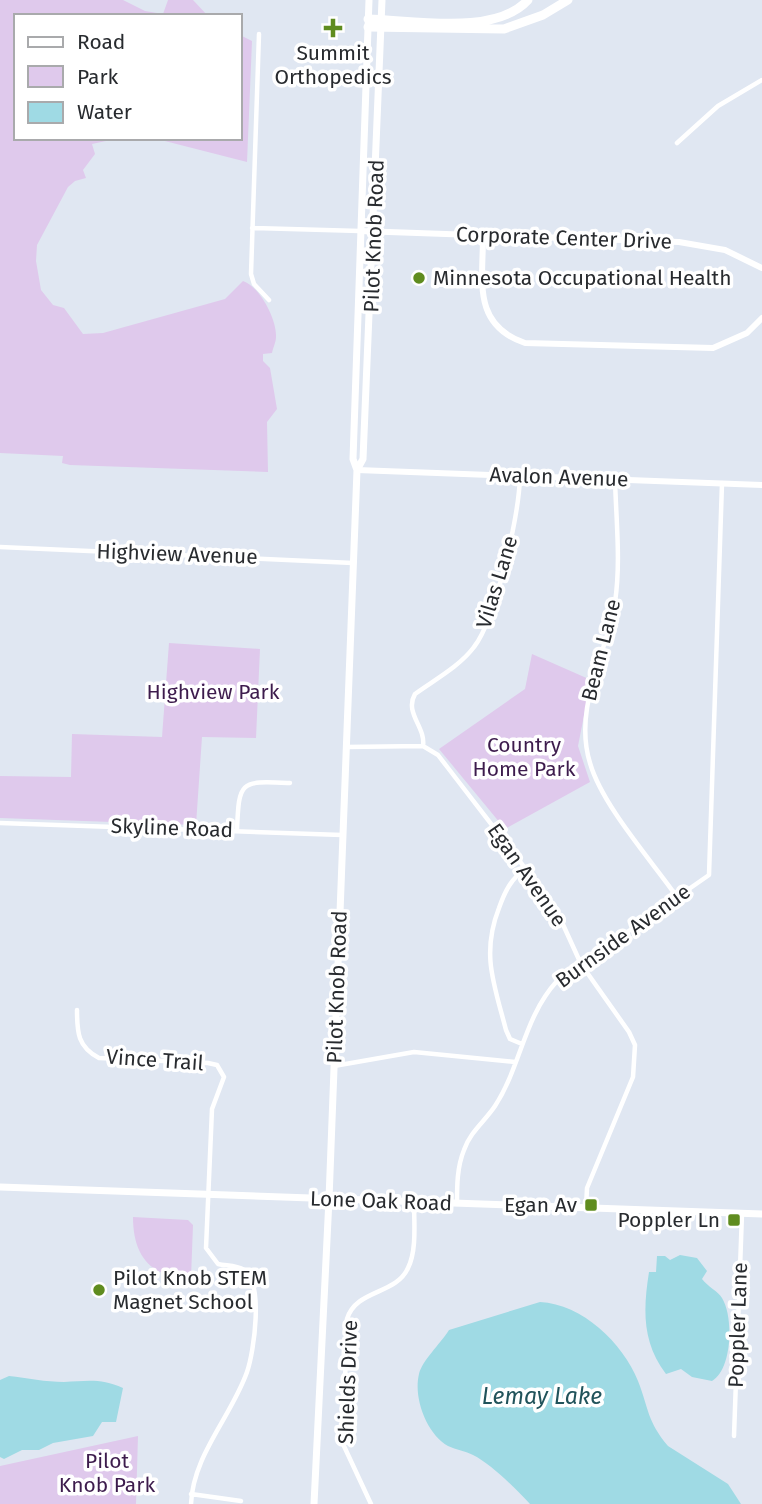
<svg xmlns="http://www.w3.org/2000/svg" width="762" height="1504" viewBox="0 0 762 1504" font-family="'Fira Sans',sans-serif">
<style>
.green{fill:#dfc9ec}
.water{fill:#9fdae4}
.lines{fill:none;stroke-linecap:round;stroke-linejoin:round}
.minor{stroke:#fff;stroke-width:4.5}
.tertiary{stroke:#fff;stroke-width:6}
.secondary{stroke:#fff;stroke-width:7}
.motorway{stroke:#fff;stroke-width:9}
.poi-dot{fill:#5f8c1f;stroke:#fff;stroke-width:2.5}
.labels{text-anchor:middle;dominant-baseline:central;stroke-width:7;stroke-linejoin:round;paint-order:stroke}
.poi-label{font-size:21px;fill:#282b2f;stroke:#fff;text-anchor:start}
.street-label{font-size:21px;fill:#282b2f;stroke:#fff}
.park-label{font-size:21px;fill:#3d1c4d;stroke:#fff}
.water-label{font-size:23px;font-style:italic;fill:#21535b;stroke:#fff}
</style>
<rect width="100%" height="100%" fill="#e0e7f2"/>
<path class="green" d="M0 0H123L145 11 163 14 168 0H193L208 16H16V138H120L92 144 95 154 83 170 86 178 75 181 68 187 37 245 36 261 41 290 53 305 64 308 83 334 103 333 225 299 243 281C259 286 277 319 276 337 276 342 273 348 272 353L263 354V361L270 368 277 409 267 422 268 472 70 465 62 463 63 456 0 453Z
M240 35 252 41 247 162 153 138H240Z
M169 643 260 649 256 738 202 737 196 825 0 818V776L71 777 72 734 162 737Z
M532 654 591 680 578 746 590 782 505 829 439 749 525 689Z
M133 1217 188 1220 193 1225 191 1278C151 1278 133 1256 133 1217Z
M138 1436 136 1504H0V1466Z"/>
<path class="water" d="M680 1255 697 1258 707 1271 702 1279C708 1287 718 1291 722 1298 734 1317 732 1370 712 1381L692 1377 681 1369 666 1374C642 1342 643 1310 649 1272H656L657 1256H665L670 1260Z
M540 1302C582 1304 623 1343 638 1381 649 1409 647 1421 668 1446L728 1484 741 1504H530C515 1488 491 1464 473 1455 466 1451 456 1450 448 1446 427 1434 413 1398 419 1374 422 1361 440 1344 449 1330Z
M9 1376C27 1378 46 1382 64 1382 87 1381 101 1378 123 1388L116 1422H102L93 1436 53 1443 39 1450H22L4 1459 0 1457V1380Z"/>
<g class="lines">
<path class="minor" d="M259 34 251 274 254 284 269 300
M677 143 718 106 762 80
M252 228 360 231
M615 479C616 519 621 563 615 602 606 656 573 708 590 763 602 805 651 860 677 897
M0 547 353 563
M423 746 438 755 448 768 555 907 581 964 629 1032 635 1045 633 1077 587 1188 586 1208
M423 746C426 727 404 713 415 694 434 680 459 667 474 647 496 619 519 514 520 476
M346 747 423 746
M0 823 342 835
M237 830C239 780 240 781 290 783
M77 1010C77 1033 78 1047 99 1058L208 1063 217 1065 224 1077 212 1109 206 1248 218 1264C227 1266 236 1265 244 1270 264 1283 254 1352 247 1372 231 1417 193 1455 191 1504
M522 1044 510 1039 506 1030C494 984 481 954 499 908 505 891 511 879 526 868
M334 1066 414 1052 515 1062
M457 1204C457 1186 457 1167 464 1150 470 1132 485 1121 495 1106 521 1066 524 1017 557 981L709 875 722 483
M734 1436 742 1213
M191 1494 241 1501
M371 1504 343 1444 347 1319C356 1289 396 1295 408 1268 417 1250 414 1222 414 1202"/>
<path class="tertiary" d="M360 231 679 242 725 250 762 268
M483 236C483 281 472 325 525 343L713 348 747 333 762 318
M357 470 762 485"/>
<path class="secondary" d="M357 470 363 459 382 0
M0 1187 762 1214
M314 1504 329 1199 357 470 353 459 369 0"/>
<path class="motorway" d="M368 19C414 20 495 36 528 0
M368 27 504 29 543 15 568 0"/>
</g>
<g class="poi-dot">
<path d="M329.5 17.5h7v7h7v7h-7v7h-7v-7h-7v-7h7z"/>
<circle cx="419" cy="278" r="7"/>
<rect x="584" y="1198" width="14" height="14" rx="3.5"/>
<rect x="727" y="1213" width="14" height="14" rx="3.5"/>
<circle cx="99" cy="1290" r="7"/>
</g>
<g class="labels">
<g class="poi-label">
<text x="333" y="53" text-anchor="middle">Summit<tspan x="333" dy="24">Orthopedics</tspan></text>
<text x="433" y="278">Minnesota Occupational Health</text>
<text x="577" y="1205" text-anchor="end">Egan Av</text>
<text x="720" y="1220" text-anchor="end">Poppler Ln</text>
<text x="113" y="1278">Pilot Knob STEM<tspan x="113" dy="24">Magnet School</tspan></text>
</g>
<g class="street-label">
<text transform="translate(374 236) rotate(-88)">Pilot Knob Road</text>
<text transform="translate(564 238) rotate(2)">Corporate Center Drive</text>
<text transform="translate(559 477) rotate(2)">Avalon Avenue</text>
<text transform="translate(177 554) rotate(2)">Highview Avenue</text>
<text transform="translate(497 582) rotate(-73)">Vilas Lane</text>
<text transform="translate(601 650) rotate(-76)">Beam Lane</text>
<text transform="translate(172 828) rotate(2)">Skyline Road</text>
<text transform="translate(527 875) rotate(55)">Egan Avenue</text>
<text transform="translate(623 936) rotate(-36)">Burnside Avenue</text>
<text transform="translate(337 987) rotate(-88)">Pilot Knob Road</text>
<text transform="translate(155 1060) rotate(4)">Vince Trail</text>
<text transform="translate(381 1201) rotate(2)">Lone Oak Road</text>
<text transform="translate(738 1325) rotate(-88)">Poppler Lane</text>
<text transform="translate(348 1382) rotate(-88)">Shields Drive</text>
</g>
<g class="park-label">
<text x="213" y="692">Highview Park</text>
<text x="524" y="745">Country<tspan x="524" dy="24">Home Park</tspan></text>
<text x="107" y="1461">Pilot<tspan x="107" dy="24">Knob Park</tspan></text>
</g>
<g class="water-label">
<text x="542" y="1396">Lemay Lake</text>
</g>
</g>
<rect x="14" y="14" width="228" height="126" fill="#ffffff" stroke="#a9aaac" stroke-width="2"/>
<rect x="28" y="37" width="35" height="10" fill="#ffffff" stroke="#a9aaac" stroke-width="2"/>
<text x="77" y="49" font-size="21" fill="#282b2f">Road</text>
<rect x="28" y="66" width="35" height="21" fill="#dfc9ec" stroke="#a9aaac" stroke-width="2"/>
<text x="77" y="84" font-size="21" fill="#282b2f">Park</text>
<rect x="28" y="102" width="35" height="21" fill="#9fdae4" stroke="#a9aaac" stroke-width="2"/>
<text x="77" y="119" font-size="21" fill="#282b2f">Water</text>
</svg>
